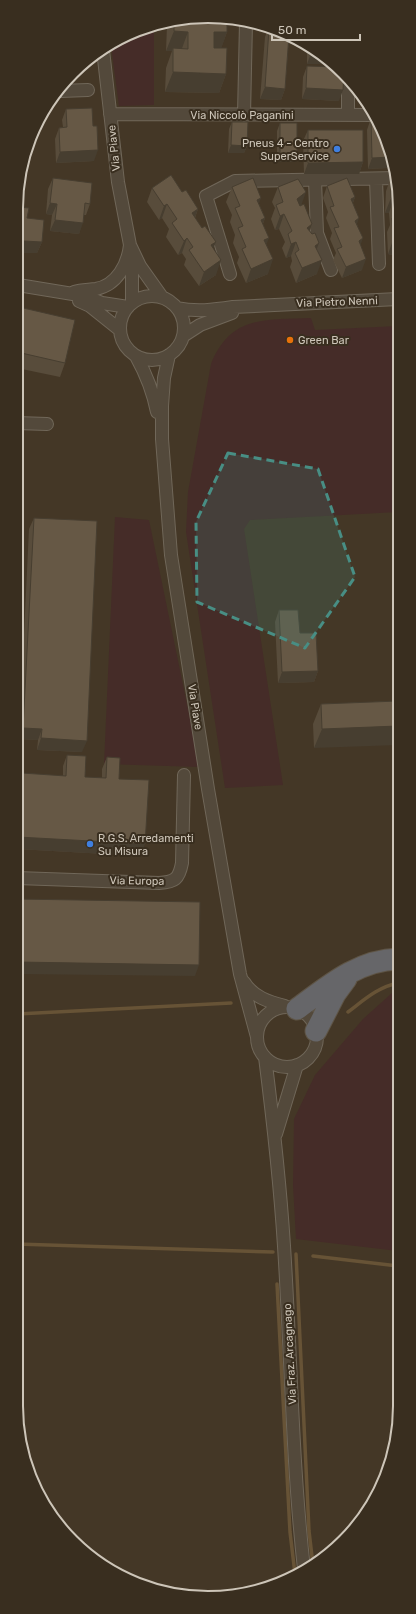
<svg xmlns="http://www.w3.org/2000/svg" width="416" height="1614" viewBox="0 0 416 1614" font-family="Rubik,sans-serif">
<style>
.green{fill:#452c28}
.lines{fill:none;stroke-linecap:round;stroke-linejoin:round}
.stream{stroke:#675336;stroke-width:3.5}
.minor-casing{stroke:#706759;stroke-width:14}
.trunk-casing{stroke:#5e5445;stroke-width:23}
.minor{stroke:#53493b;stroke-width:12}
.trunk{stroke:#666669;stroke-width:21}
.wall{fill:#584c3b}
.shaded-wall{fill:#473e30}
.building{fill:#665845;stroke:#473e30}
.marked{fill:#488e84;fill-opacity:0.2;stroke:#488e84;stroke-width:3;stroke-dasharray:8 5;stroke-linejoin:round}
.shop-dot{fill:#3f7fe0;stroke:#392e1f;stroke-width:1.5}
.food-dot{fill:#e8710a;stroke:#392e1f;stroke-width:1.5}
.labels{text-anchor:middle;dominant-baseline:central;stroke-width:4;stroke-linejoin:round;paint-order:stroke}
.street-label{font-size:11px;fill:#cdc5b8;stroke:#392e1f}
.poi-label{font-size:11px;fill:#cdc5b8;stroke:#392e1f;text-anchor:start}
.rim{fill:none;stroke:#cdc5b8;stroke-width:2}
</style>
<rect width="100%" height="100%" fill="#443726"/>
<path class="green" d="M154 25V105L119 106 111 46Z
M311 318 315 330 398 326V512L250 520 244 529 283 785 225 788 186 532 188 492 211 364C231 315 265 320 311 318Z
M115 517 149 520 200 767 104 764Z
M392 993 398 994V1251L296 1239 293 1185 294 1119 315 1075 363 1019Z"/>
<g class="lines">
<path class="stream" d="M348 1012C364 1000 378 987 398 983
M17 1014 231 1003
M16 1244 273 1252
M296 1254 309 1531 313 1565
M313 1256 398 1266
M277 1284 290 1532 295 1574"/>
<defs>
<path id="minor" d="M103 50 118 182 130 245 140 266 162 297
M348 78V114
M60 91 88 90
M110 114 375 115
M244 115 246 22
M376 179 379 264
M315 180 317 233 331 270
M129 254 132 269V303
M230 274 206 196 235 181 397 178
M18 285 85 296 102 303 128 307
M74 292C81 290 89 290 96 289 117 285 128 264 130 245
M120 328a32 32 0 1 1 64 0a32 32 0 1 1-64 0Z
M79 301 90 306 120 330
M177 308C196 312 213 310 233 307L398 299
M183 336 200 325 232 313
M169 355 164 378 162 406V439L171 555 208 789 240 974 257 1037
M136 356C146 374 153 391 157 412
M17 423 47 424
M17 878 159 883C175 882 179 879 182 863L184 775
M244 982C253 997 269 1002 285 1006
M257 1037a30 30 0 1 1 60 0a30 30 0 1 1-60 0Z
M265 1057C273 1120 280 1183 284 1246 291 1354 292 1462 304 1569
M276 1134 297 1065"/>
<path id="trunk" d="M297 1009C328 986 358 960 398 959
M316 1031 335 994 346 979"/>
</defs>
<use href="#minor" class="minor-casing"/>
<use href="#trunk" class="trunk-casing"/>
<use href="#minor" class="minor"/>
<use href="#trunk" class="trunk"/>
</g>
<path class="wall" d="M168 22H174L227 32 221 48 226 74 219 93 165 92 166 68 172 51H166L167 25Z
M260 26 289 35 285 89 281 100 260 99 265 37 268 29H260Z
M307 46 330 63V64H307Z
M307 66 339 101 302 99 303 77Z
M358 92 366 103 357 102Z
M66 109 93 126 94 161 56 163 55 139 59 128 63 127 62 120Z
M371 118 387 168 368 169 367 130Z
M232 122 247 146 244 153H228L229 129Z
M280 123 297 155 294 162H277V131Z
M308 130 363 162 359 174H304L303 141Z
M391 177H396L398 274H392V255L388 254 387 232 390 225 389 213H385L386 191Z
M53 178 90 204 86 215H84L79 234 50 231 52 215 46 214 48 189Z
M327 186 355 197 353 203 361 245 362 270 342 278 333 260 336 253 330 239 332 233 326 218 328 212 323 198Z
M232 187 259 204 265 218 263 224 266 245 268 274 246 283 237 263 239 257 233 243 235 235 230 222 232 215 226 202Z
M278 187 302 205 312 224 310 231 319 243 317 250V274L296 283 290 267 292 261 291 256 286 258 282 248 285 242 279 229 275 230 271 219 275 208 272 202Z
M152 188 182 192 198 209 195 218 213 248 216 275 199 286 184 265 186 259 182 253 178 255 166 237 169 229 162 218 159 220 147 202Z
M18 207 27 218 42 242 37 253H23L20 261H18Z
M18 299 19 307 65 363 60 377 17 368Z
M34 518 82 752 37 750 38 740 19 739 29 529Z
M279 610 318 671 314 682 278 683 275 622Z
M398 701 314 748 313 724 321 704Z
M67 755 85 777 102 778V769L107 757 119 779 141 856 17 849V803L18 785 22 773 63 776V766Z"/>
<path class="shaded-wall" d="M261 26 268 28V29H260Z
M174 31 188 32 181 51 173 48 172 51H166Z
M214 32H227L220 52 207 51Z
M310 56H321L330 63V64H307Z
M84 64 82 69H79Z
M173 72 226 74 219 93 165 92Z
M265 87 285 89 281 100 260 99Z
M306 88 343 90 339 101 302 99Z
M360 95 366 103 357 102Z
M231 145 247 146 244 153H228Z
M98 150 94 161 56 163 60 152Z
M280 154 297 155 294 162H277Z
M390 157 387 168 368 169 372 158Z
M363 162 359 174H304L308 163Z
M306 192 301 206 292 213 297 199Z
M355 197 351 208V199Z
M261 198 256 212 257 200Z
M391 198H394L389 213H385Z
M50 203 57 204 52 215 46 214Z
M167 204 162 218 159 220 164 206Z
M198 209 193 223 192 213Z
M284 214 279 229 275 230 280 216Z
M265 218 260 232 261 220Z
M359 218 355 230V221Z
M55 220 83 223 79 234 50 231Z
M312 224 307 238V228Z
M187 238 182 253 178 255 184 241Z
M269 238 263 253 264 240Z
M363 238 359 249V241Z
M393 240H398L392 255 388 254Z
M24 241 42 242 37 253H23L24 250Z
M216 242 210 256 211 245Z
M296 242 291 256 286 258 291 244Z
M319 243 314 257 315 246Z
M273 259 268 274 246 283 251 269Z
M366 259 362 270 342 278 346 267Z
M397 259H398V274H392Z
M221 260 216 275 199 286 204 272Z
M322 260 317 274 296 283 302 268Z
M318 671 314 682 278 683 282 672Z
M398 726V745L314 748 322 729Z
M23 728 42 729 38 740 19 739Z
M41 738 87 741 82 752 37 750Z
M18 837 145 844 141 856 17 849V842Z
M17 962 199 965 195 976 17 974Z"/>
<path class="building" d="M227 18V32H214V48H227L226 74 173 72V48L188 49V32L174 31V22Z
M269 29 289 35 285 89 265 87Z
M310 48 321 56H310Z
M307 66 336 67 344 72 343 90 306 88Z
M92 108 93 126H97L98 150 60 152 59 128 67 127 66 109Z
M371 118H377L380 123 390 157 372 158Z
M232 122H248L247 146 231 145Z
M280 123H297V155L280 154Z
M308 130H363V162L308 163Z
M171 175 182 192 186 190 198 209 192 213 202 228 205 226 216 242 211 245 221 260 204 272 189 250 193 247 187 238 184 241 172 223 177 219 167 204 164 206 152 188Z
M391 177H396L398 183V259H397L398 240H393L392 218H395L394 198H391Z
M53 178 92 183 90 204 85 203 83 223 55 220 57 204 50 203Z
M253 178 261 198 257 200 265 218 261 220 269 238 264 240 273 259 251 269 242 249 246 247 238 228 243 226 235 208 240 206 232 187Z
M347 178 355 197 351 199 359 218 355 221 363 238 359 241 366 259 346 267 337 249 342 247 334 228 339 227 330 207 334 206 327 186Z
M298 179 306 192 297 199 300 206 304 204 312 224 307 228 312 234 315 233 319 243 315 246 322 260 302 268 295 253 299 250 296 242 291 244 288 234 292 231 284 214 280 216 276 205 283 202 278 187Z
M18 207 29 208 27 218 44 220 42 242 24 241V250L18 249Z
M18 299 21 300 19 307 75 320 65 363 17 352Z
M34 518 97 521 87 741 41 738 42 729 23 728Z
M279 610H298L300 633H316L318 671 282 672Z
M398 701V726L322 729 321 704Z
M67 755 86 756 85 777 106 778 107 757 120 758 119 779 149 780 145 844 18 837 22 773 66 776Z
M17 899 200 902 199 965 17 962Z"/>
<path class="marked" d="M228 453 318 469 355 577 305 648 197 602 196 522Z"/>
<g class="shop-dot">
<circle cx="337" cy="149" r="4"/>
<circle cx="90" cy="844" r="4"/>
</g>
<circle class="food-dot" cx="290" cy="340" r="4"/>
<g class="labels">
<g class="street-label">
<text x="242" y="115">Via Niccolò Paganini</text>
<text transform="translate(114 148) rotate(-96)">Via Piave</text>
<text transform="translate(337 302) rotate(-2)">Via Pietro Nenni</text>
<text transform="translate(195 707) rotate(81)">Via Piave</text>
<text transform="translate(137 881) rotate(1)">Via Europa</text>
<text transform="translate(290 1354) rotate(-93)">Via Fraz. Arcagnago</text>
</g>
<g class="poi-label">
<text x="329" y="143" text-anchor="end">Pneus 4 - Centro<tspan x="329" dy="13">SuperService</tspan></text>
<text x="298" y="340">Green Bar</text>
<text x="98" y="838">R.G.S. Arredamenti<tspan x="98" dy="13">Su Misura</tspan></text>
</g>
</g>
<path d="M0 0H416V1614H0ZM208 23H208A185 185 0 0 1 393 208V1406A185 185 0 0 1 208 1591H208A185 185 0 0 1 23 1406V208A185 185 0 0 1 208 23Z" fill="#392e1f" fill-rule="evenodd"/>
<path class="rim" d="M208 23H208A185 185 0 0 1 393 208V1406A185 185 0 0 1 208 1591H208A185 185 0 0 1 23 1406V208A185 185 0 0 1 208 23Z"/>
<path d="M272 34v6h88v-6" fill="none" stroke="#cdc5b8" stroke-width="2"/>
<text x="278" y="34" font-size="12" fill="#cdc5b8" stroke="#392e1f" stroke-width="3" paint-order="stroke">50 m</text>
</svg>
